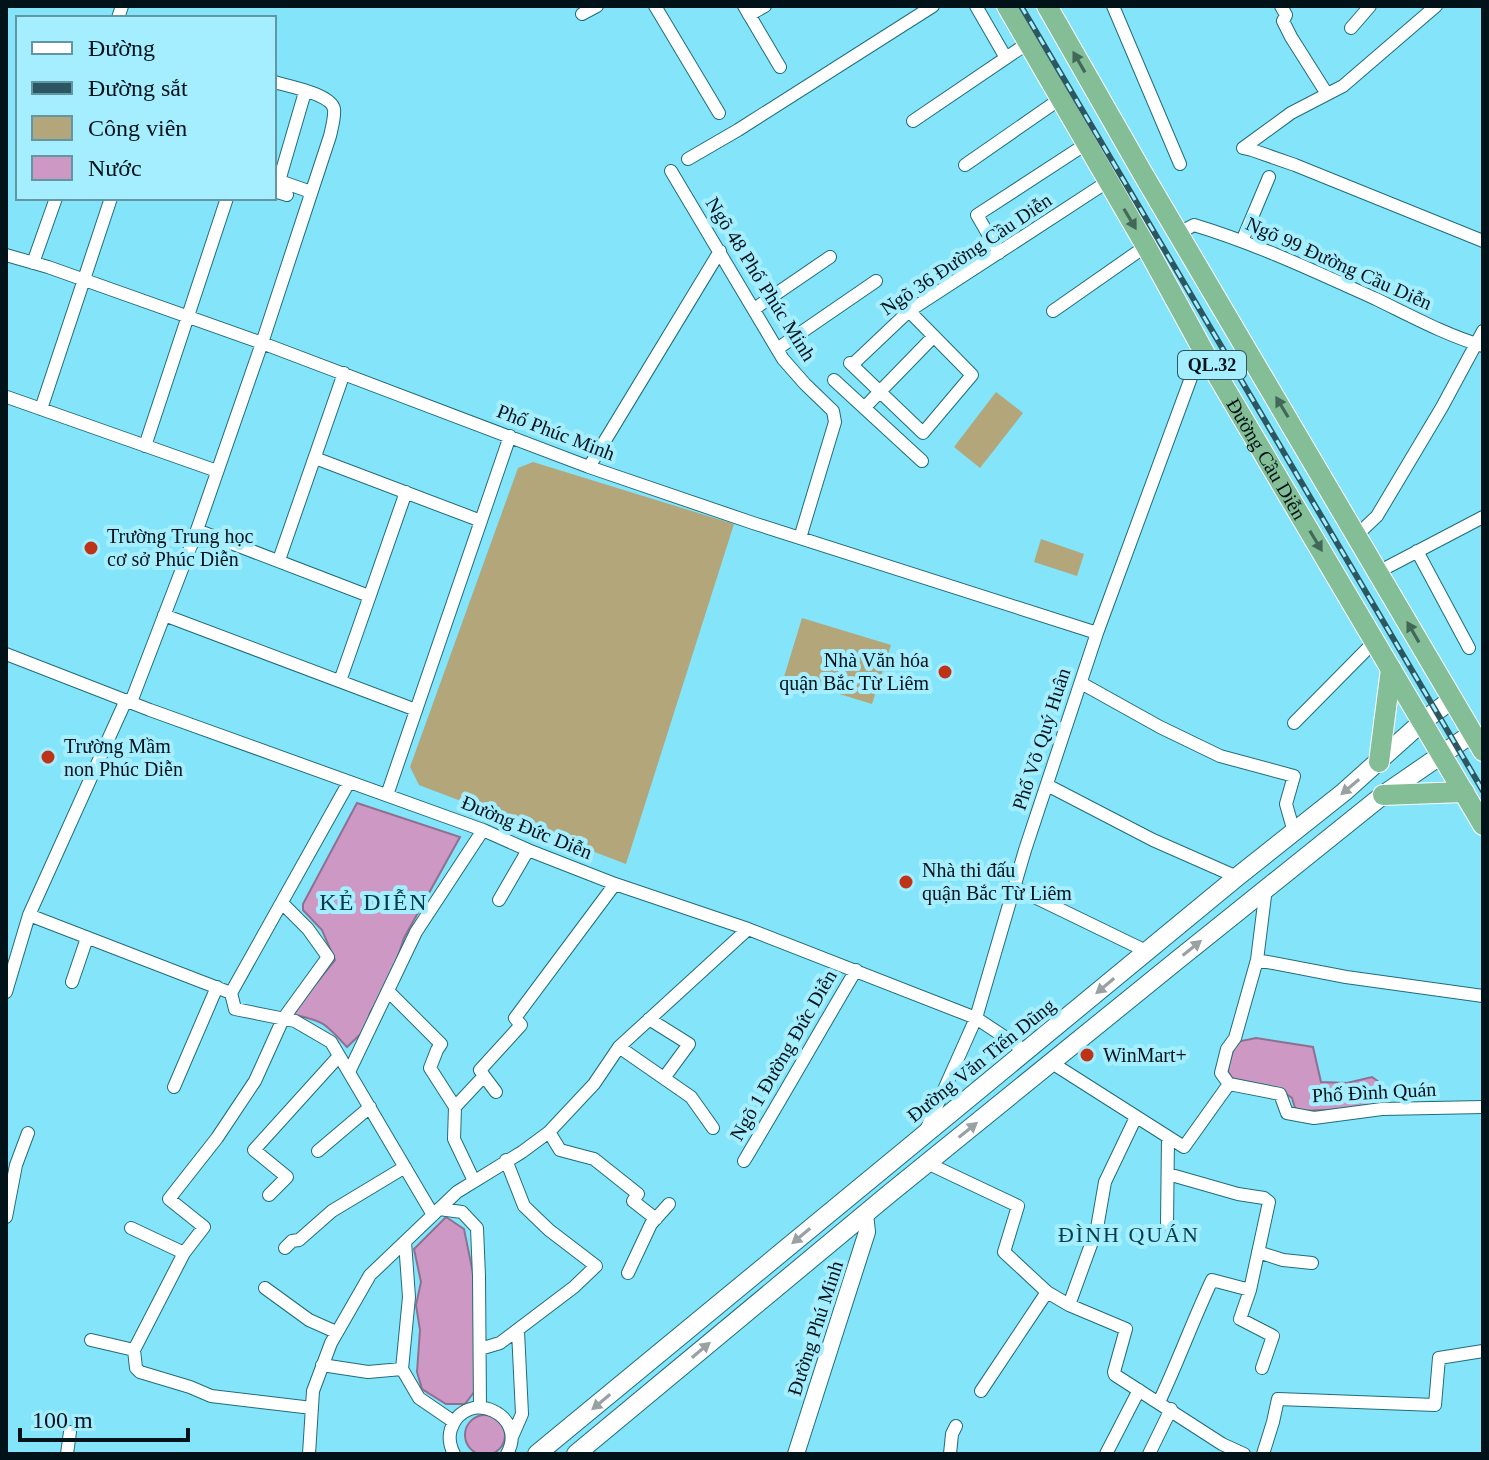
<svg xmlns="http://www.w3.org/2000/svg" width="1489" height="1460" viewBox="0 0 1489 1460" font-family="Georgia,serif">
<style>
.green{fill:#b3a67b}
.water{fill:#cd98c3;stroke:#907090;stroke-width:2}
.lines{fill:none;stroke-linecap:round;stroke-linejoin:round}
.minor-casing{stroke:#1f6d7c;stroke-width:14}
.tertiary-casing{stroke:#1f6d7c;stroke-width:18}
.secondary-casing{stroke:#1f6d7c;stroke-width:20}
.trunk-casing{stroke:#fff;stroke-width:22}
.minor{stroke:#fff;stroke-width:12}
.tertiary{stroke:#fff;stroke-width:16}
.secondary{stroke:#fff;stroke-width:18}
.trunk{stroke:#83be96;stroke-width:20}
.rail-casing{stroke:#2c5761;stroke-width:6}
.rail{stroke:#a5eeff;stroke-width:3;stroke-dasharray:9;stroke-linecap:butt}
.oneway{fill:#426857}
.oneway2{fill:#99a1a3}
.poi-dot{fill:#be3315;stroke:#a5eeff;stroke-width:3}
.labels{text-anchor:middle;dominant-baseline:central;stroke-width:8;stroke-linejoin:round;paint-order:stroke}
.shield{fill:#a5eeff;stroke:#32555d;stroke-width:2}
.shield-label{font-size:18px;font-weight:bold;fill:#011318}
.street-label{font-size:20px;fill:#011318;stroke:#a5eeff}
.poi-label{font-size:20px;fill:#011318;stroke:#a5eeff;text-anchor:start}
.neighbourhood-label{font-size:22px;letter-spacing:2px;fill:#003c46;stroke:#a5eeff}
.quarter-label{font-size:24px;letter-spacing:2px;fill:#003c46;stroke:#a5eeff}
</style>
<rect width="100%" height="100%" fill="#84e4f9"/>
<path class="green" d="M996 392 1023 413 980 468 954 447Z
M533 462 734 524 626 864 419 785 410 767 518 468Z
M1041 539 1084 554 1077 576 1034 562Z
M802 618 891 645 872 704 784 677Z"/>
<path class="water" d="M357 803 460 837 404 938 391 978 370 1013 366 1029 347 1047C324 1022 324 1021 291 1014L335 960 322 930 303 910V904Z
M1256 1038 1313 1047 1321 1082 1347 1083 1372 1077 1379 1082 1381 1094 1376 1108 1301 1111 1295 1108 1292 1098 1277 1088 1232 1078 1227 1070 1236 1042Z
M446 1217 464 1229 474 1278 477 1325 474 1392 465 1404H446L422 1389 417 1372 420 1330 416 1305 421 1282 414 1249Z
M465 1435a20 20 0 1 1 40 0a20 20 0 1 1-40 0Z"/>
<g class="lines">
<defs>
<path id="minor" d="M655 6 719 113
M744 6 780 67
M976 6 1006 58
M1113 6 1180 164
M1281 6 1286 15 1283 21 1291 37 1327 94
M582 14 597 6
M749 15 765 6
M118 18 122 6
M1351 28 1370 6
M913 121 1028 43
M1243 148 1252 150 1295 165 1483 241
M1243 148 1291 113 1343 86 1436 6
M688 159 738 130 933 6
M965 165 1060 99
M671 171 783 359 805 384 833 411 835 422 800 538
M274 179 311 192
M279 181 305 92
M274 191 287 195
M1179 233 1194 225C1257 244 1316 272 1376 299 1411 316 1446 335 1483 346
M1242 241 1269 177
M999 253 977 215 1086 144
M6 255 48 267 262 343 589 467 753 523 1097 633
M33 263 56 198
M754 309 830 257
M1053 311 1146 246
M777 349 876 281
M850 363 923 433 972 375 909 311
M852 365 909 311 1107 182
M834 380 922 461
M7 397 217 471
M864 408 934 336
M41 409 111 198
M145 446 227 198
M315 458 481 521
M589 467 720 251
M197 530 369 596
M1357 535 1377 516 1442 407 1483 331
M1417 551 1469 648
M279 560 344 373
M1378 572 1483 517
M164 615 416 710
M6 654 150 710 483 830 528 850 615 884 748 929 976 1018 1027 1052
M340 681 406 492
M1081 683 1160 727 1220 756 1294 776 1286 804 1294 832
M131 702 197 530 262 343 330 136C332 127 335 117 334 109 331 94 288 86 274 82
M1294 723 1375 641
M1047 785 1153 840 1237 877
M387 795 510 436
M1014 887 1146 951
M499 900 528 850
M29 915 231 993
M1257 960 1346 977 1483 996
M72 982 87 938
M388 991 441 1044 437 1050 430 1068 455 1107 454 1139 474 1181
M6 992 29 915 126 700
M231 993 235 1009 295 1021 331 1042 433 1215
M231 993 349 782
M649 1019 689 1044 664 1078
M619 1047 691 1097 713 1128
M1052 1063 1184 1147 1229 1084 1280 1094 1287 1113 1314 1118 1382 1109 1483 1107
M349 1072 416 932 483 830
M484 1076 496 1092
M1229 1084 1221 1073 1227 1049 1235 1038 1257 960 1266 888
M174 1087 217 987
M455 1107 484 1076 480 1070 521 1025 515 1018 615 884
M926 1130 976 1018 1025 850 1097 633 1192 375 1210 363
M549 1132 560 1150 594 1159 638 1194 633 1201 656 1219
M318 1151 370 1107
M744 1161C782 1098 818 1034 856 970
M927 1163 1018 1206 1004 1252 1047 1292 1069 1305 1126 1329 1114 1372 1115 1375 1222 1444 1244 1454
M1168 1174 1238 1194 1264 1198 1269 1202 1250 1290
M269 1195 287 1177 254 1150 339 1056
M439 1209 462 1212 477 1228 479 1276 480 1407
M6 1217 16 1165 28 1133
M1167 1224 1168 1137
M131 1228 184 1253
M405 1242 409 1297 402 1369 419 1398 454 1422
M285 1248 292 1241 299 1240 332 1211 405 1167
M1258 1252 1283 1260 1312 1263
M628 1273 651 1224 669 1204
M265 1288 309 1320 336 1332
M1069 1305 1097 1228 1105 1182 1136 1117
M91 1340 134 1350 184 1253 204 1227 169 1199 217 1138 255 1081 283 1019 328 957 308 929 282 903
M480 1349 500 1343 574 1287 596 1266 549 1230 524 1206 506 1160
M134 1350 136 1368 140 1372 190 1387 211 1396 312 1408
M322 1365 368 1372 402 1369
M981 1391 1047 1292
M1159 1402C1178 1362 1193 1320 1212 1280L1250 1290 1240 1319 1273 1336 1262 1368
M512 1437 522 1414 518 1331
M67 1454 70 1432
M309 1454 313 1391 331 1343 370 1275 457 1192 522 1152 549 1132 594 1084 619 1047 748 929
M454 1454C450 1446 448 1438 451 1429 466 1386 529 1415 507 1454
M950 1454 952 1434 956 1426
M1106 1454 1139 1390
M1149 1454 1171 1409
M1263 1454 1273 1422 1278 1399 1435 1405 1439 1358 1483 1351"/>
<path id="tertiary" d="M796 1454 867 1232 865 1214"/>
<path id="secondary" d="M537 1454 1237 877 1344 792 1422 722 1451 700
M576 1454 889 1194 1175 962 1383 795 1473 733"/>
<g id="trunk">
<path id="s1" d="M1007 6 1146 246 1210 363 1483 825"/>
<path d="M1047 6 1143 174 1483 751"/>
<path d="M1379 762 1391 669"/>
<path d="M1383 795 1464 792"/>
</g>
</defs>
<use href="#minor" class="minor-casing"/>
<use href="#tertiary" class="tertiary-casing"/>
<use href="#secondary" class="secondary-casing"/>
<use href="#trunk" class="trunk-casing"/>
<use href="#minor" class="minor"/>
<use href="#tertiary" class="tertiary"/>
<use href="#secondary" class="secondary"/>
<use href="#trunk" class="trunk"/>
<defs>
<path id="rail" d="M1021 6 1483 791"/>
</defs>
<use href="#rail" class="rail-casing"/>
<use href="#rail" class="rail"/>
</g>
<defs><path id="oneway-solid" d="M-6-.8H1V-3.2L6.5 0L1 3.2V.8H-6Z" transform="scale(2)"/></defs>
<g class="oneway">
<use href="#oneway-solid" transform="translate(1079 62) rotate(-120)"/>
<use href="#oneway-solid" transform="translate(1130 219) rotate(59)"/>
<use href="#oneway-solid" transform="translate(1282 407) rotate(-121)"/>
<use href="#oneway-solid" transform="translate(1316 541) rotate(59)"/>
<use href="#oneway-solid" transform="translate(1413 632) rotate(-120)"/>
</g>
<g class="oneway2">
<use href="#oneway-solid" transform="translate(1350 787) rotate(140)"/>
<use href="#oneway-solid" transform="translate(1192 948) rotate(-39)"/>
<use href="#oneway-solid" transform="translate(1105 986) rotate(140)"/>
<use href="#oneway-solid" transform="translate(968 1130) rotate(-39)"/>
<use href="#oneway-solid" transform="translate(801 1236) rotate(140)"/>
<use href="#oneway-solid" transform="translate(701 1350) rotate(-40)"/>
<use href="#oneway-solid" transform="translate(601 1402) rotate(140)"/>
</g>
<g class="poi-dot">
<circle cx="91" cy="548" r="8"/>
<circle cx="945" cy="672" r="8"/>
<circle cx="48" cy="757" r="8"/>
<circle cx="906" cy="882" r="8"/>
<circle cx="1087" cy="1055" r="8"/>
</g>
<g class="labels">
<rect class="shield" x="1178" y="351" width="68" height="28" rx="6"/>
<g class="shield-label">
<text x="1212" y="365">QL.32</text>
</g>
<g class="street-label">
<text transform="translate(966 254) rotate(-34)">Ngõ 36 Đường Cầu Diễn</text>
<text transform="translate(1339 263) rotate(24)">Ngõ 99 Đường Cầu Diễn</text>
<text transform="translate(761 279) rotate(58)">Ngõ 48 Phố Phúc Minh</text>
<text transform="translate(556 432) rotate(21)">Phố Phúc Minh</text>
<text stroke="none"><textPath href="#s1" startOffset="522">Đường Cầu Diễn</textPath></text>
<text transform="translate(1041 739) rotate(-72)">Phố Võ Quý Huân</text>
<text transform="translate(527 827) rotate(22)">Đường Đức Diễn</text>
<text transform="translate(783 1055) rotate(-60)">Ngõ 1 Đường Đức Diễn</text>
<text transform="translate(981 1060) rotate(-39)">Đường Văn Tiến Dũng</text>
<text transform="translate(1374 1092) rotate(-3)">Phố Đình Quán</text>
<text transform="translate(815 1328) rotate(-72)">Đường Phú Minh</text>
</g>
<g class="poi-label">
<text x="107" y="536">Trường Trung học<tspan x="107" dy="23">cơ sở Phúc Diễn</tspan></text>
<text x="929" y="660" text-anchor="end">Nhà Văn hóa<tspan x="929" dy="23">quận Bắc Từ Liêm</tspan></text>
<text x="64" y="746">Trường Mầm<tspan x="64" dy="23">non Phúc Diễn</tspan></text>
<text x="922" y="870">Nhà thi đấu<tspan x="922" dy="23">quận Bắc Từ Liêm</tspan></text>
<text x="1103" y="1055">WinMart+</text>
</g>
<g class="neighbourhood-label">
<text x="1129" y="1234">ĐÌNH QUÁN</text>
</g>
<g class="quarter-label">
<text x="374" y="902">KẺ DIỄN</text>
</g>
</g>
<rect width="1489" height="1460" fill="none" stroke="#011318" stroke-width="16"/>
<rect x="16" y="16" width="260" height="184" fill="#a5eeff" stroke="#6396a3" stroke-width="2"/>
<rect x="32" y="42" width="40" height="12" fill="#ffffff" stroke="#6396a3" stroke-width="2"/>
<text x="88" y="56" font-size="24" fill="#011318">Đường</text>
<rect x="32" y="82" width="40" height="12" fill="#2c5761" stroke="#6396a3" stroke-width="2"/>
<text x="88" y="96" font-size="24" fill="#011318">Đường sắt</text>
<rect x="32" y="116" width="40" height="24" fill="#b3a67b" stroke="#6396a3" stroke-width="2"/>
<text x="88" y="136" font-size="24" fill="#011318">Công viên</text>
<rect x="32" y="156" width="40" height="24" fill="#cd98c3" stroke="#6396a3" stroke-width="2"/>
<text x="88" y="176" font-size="24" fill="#011318">Nước</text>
<path d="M20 1428v12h168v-12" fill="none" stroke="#011318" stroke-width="4"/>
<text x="32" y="1428" font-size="24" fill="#011318" stroke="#a5eeff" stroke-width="6" paint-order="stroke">100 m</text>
</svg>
